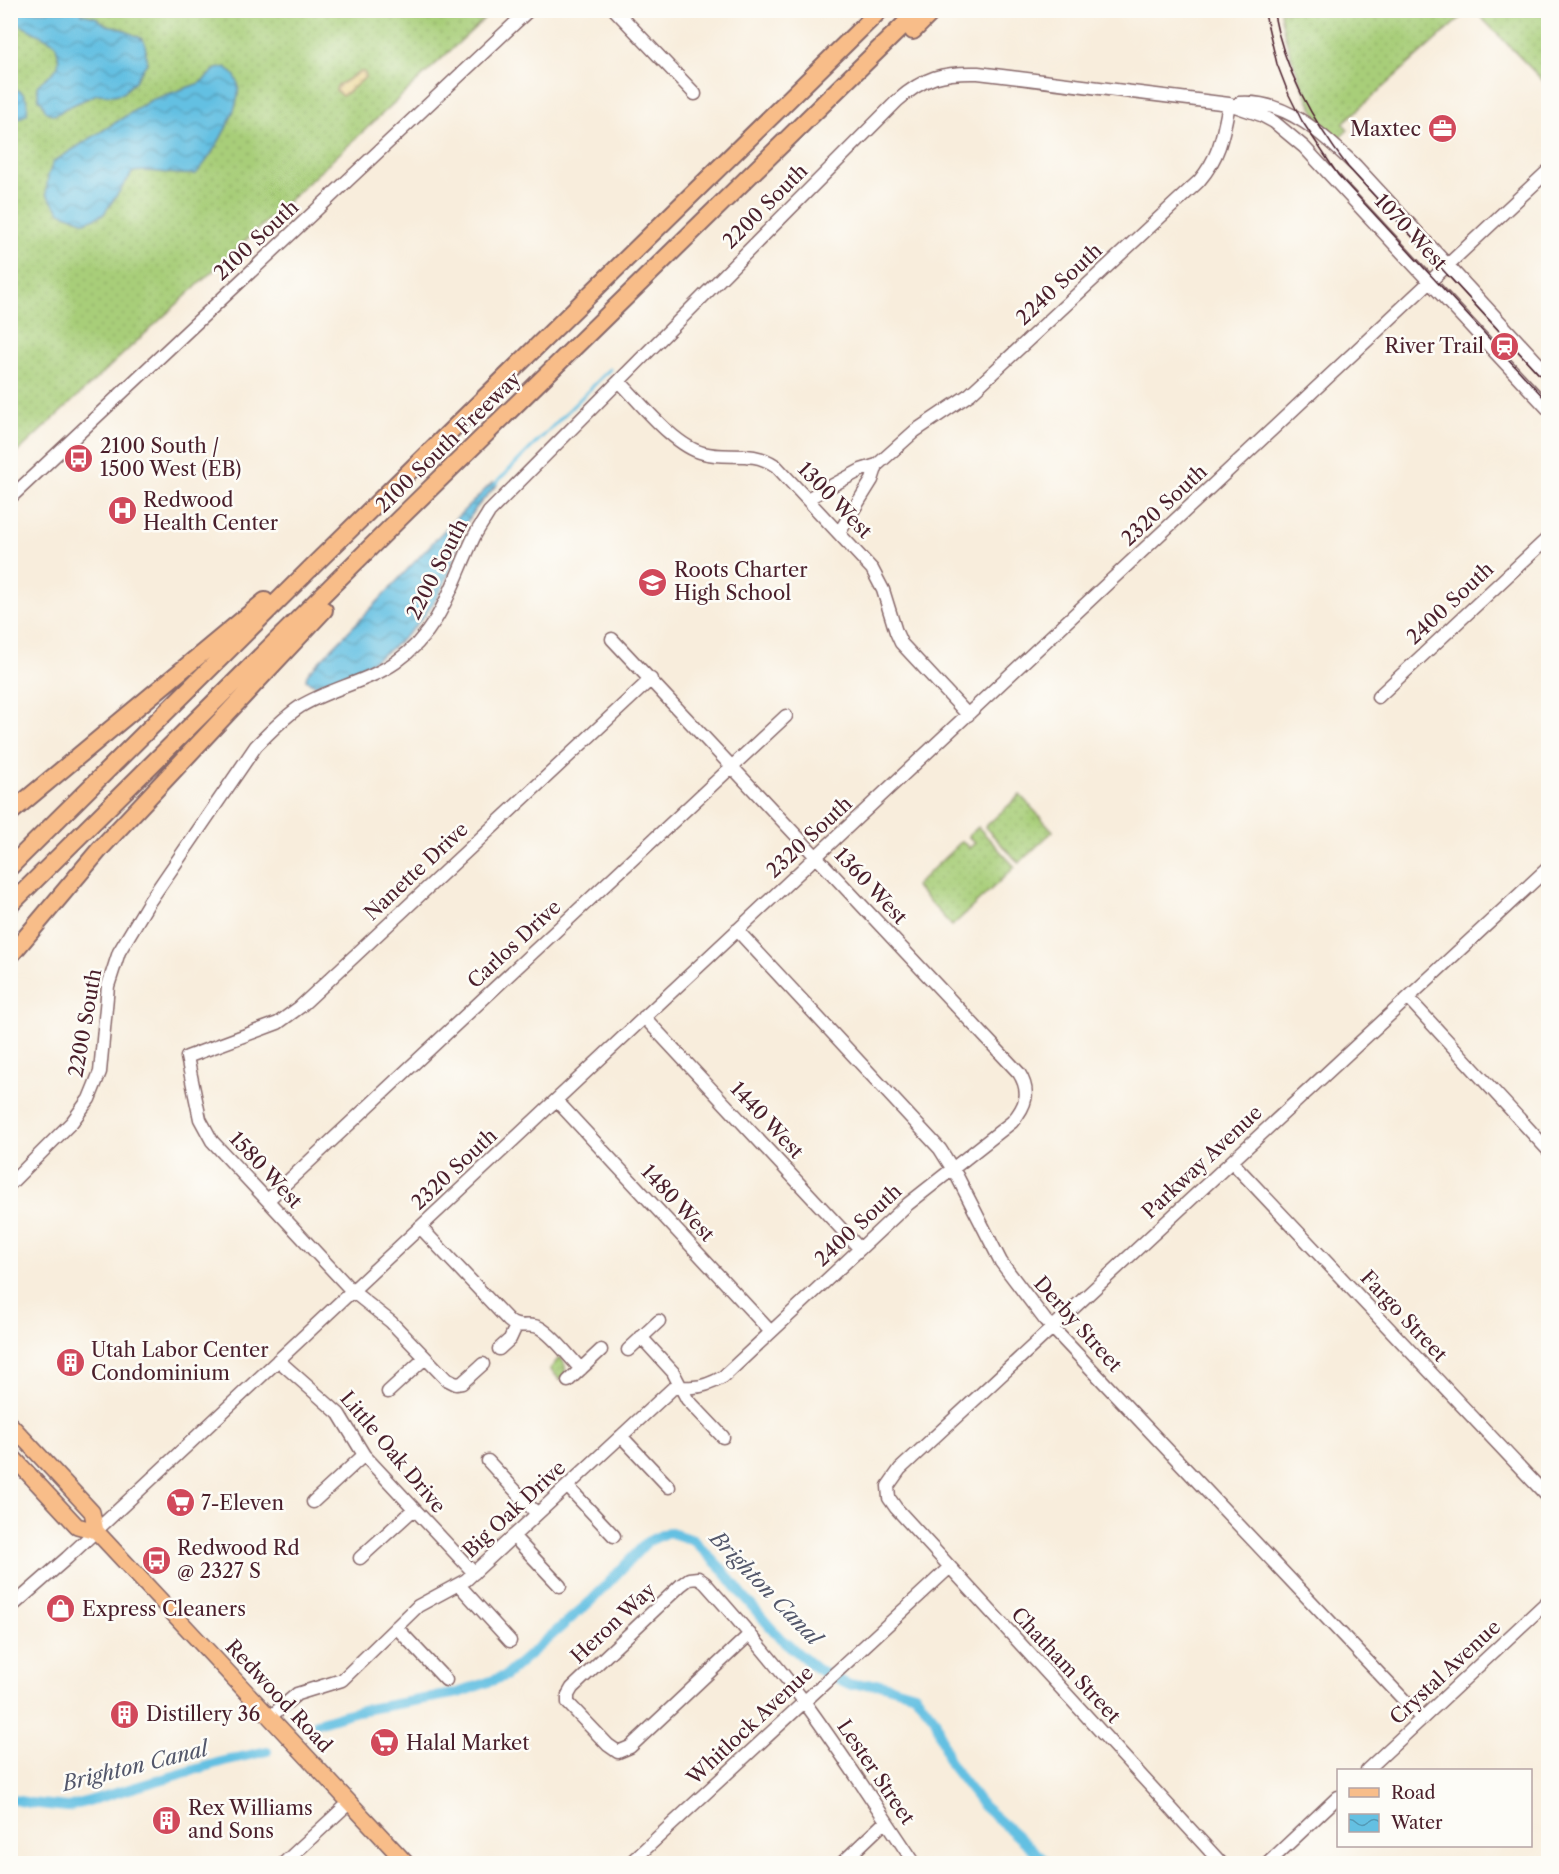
<svg xmlns="http://www.w3.org/2000/svg" width="1559" height="1874" viewBox="0 0 1559 1874" font-family="'Libre Caslon Text',serif">
<style>
.grass{fill:url(#grass-dots);stroke:#797652;stroke-width:1.5}
.sand{fill:url(#sand-dots);stroke:#9c7c64;stroke-width:1.5}
.park{fill:url(#park-crowns);stroke:#797652;stroke-width:1.5}
.water{fill:url(#water-waves);stroke:#577086;stroke-width:1.5}
.lines{fill:none;stroke-linecap:round;stroke-linejoin:round}
.stream{stroke:#64c0e2;stroke-width:3}
.canal{stroke:#64c0e2;stroke-width:10}
.minor-casing{stroke:#876769;stroke-width:15}
.major-casing{stroke:#876769;stroke-width:18}
.highway-casing{stroke:#876769;stroke-width:20}
.minor{stroke:#fff;stroke-width:12}
.major{stroke:#f8bd89;stroke-width:15}
.highway{stroke:#f8bd89;stroke-width:16}
.tram{stroke:#4a1f2b;stroke-width:1.5}
.labels{text-anchor:middle;dominant-baseline:central;stroke-width:5;stroke-linejoin:round;paint-order:stroke}
.poi-label{font-size:20px;fill:#4a1f2b;stroke:#fdfcf7;text-anchor:start}
.street-label{font-size:20px;fill:#4a1f2b;stroke:#fdfcf7}
.water-label{font-size:21px;font-style:italic;fill:#53576b;stroke:#fdfcf7}
</style>
<defs>
<pattern id="grass-dots" width="8" height="8" patternUnits="userSpaceOnUse" patternTransform="scale(1.5)"><rect width="8" height="8" fill="#a8ce79"/><path d="M2 2h.1M6 6h.1" fill="none" stroke="#92b069" stroke-width="1.8" stroke-linecap="round"/></pattern>
<pattern id="sand-dots" width="8" height="8" patternUnits="userSpaceOnUse" patternTransform="scale(1.5)"><rect width="8" height="8" fill="#eeda9e"/><path d="M2 2h.1M6 6h.1" fill="none" stroke="#cebb88" stroke-width="1.8" stroke-linecap="round"/></pattern>
<pattern id="park-crowns" width="20" height="18" patternUnits="userSpaceOnUse" patternTransform="scale(1.5)"><rect width="20" height="18" fill="#a8ce79"/><path d="M2 6a3 3 0 1 1 6 0M12 15a3 3 0 1 1 6 0" fill="none" stroke="#92b069"/></pattern>
<pattern id="water-waves" width="16" height="10" patternUnits="userSpaceOnUse" patternTransform="scale(1.5)"><rect width="16" height="10" fill="#64c0e2"/><path d="M0 5q4-4 8 0t8 0" fill="none" stroke="#549bb7"/></pattern>
</defs>
<rect width="100%" height="100%" fill="#fdfcf7"/>
<filter id="ink" filterUnits="userSpaceOnUse"><feTurbulence type="fractalNoise" baseFrequency=".0167" numOctaves="2"/><feDisplacementMap in="SourceGraphic" scale="12" xChannelSelector="R" yChannelSelector="G"/><feConvolveMatrix kernelMatrix="1 2 1 2 8 2 1 2 1" color-interpolation-filters="sRGB"/></filter>
<filter id="wash" filterUnits="userSpaceOnUse"><feTurbulence type="fractalNoise" baseFrequency=".008" numOctaves="4" result="noise"/><feDisplacementMap in="SourceGraphic" scale="24" xChannelSelector="R" yChannelSelector="G"/><feGaussianBlur stdDeviation="1.35" result="paint"/><feColorMatrix in="noise" values="0 0 0 0 0 0 0 0 0 0 0 0 0 0 0 0 0 1.4 0 .05"/><feComposite in="paint" operator="in"/></filter>
<g filter="url(#wash)">
<rect width="100%" height="100%" fill="#f8eddc"/>
<path class="grass" d="M11 11H493L11 458Z
M1280 11H1468L1343 123 1348 130 1336 141C1311 120 1284 43 1280 11Z
M1475 11H1547L1548 86Z
M1020 795 1053 831 1019 863 985 827Z
M978 827 1015 867 952 926 915 886 962 841 969 848 975 843 968 836Z"/>
<path class="sand" d="M360 72H364L366 76C364 79 346 94 342 96L336 90 337 86Z"/>
<path class="park" d="M560 1357C567 1365 568 1372 560 1380L550 1369Z"/>
<path class="water" d="M10 11H82V14L95 17 106 25 117 27 141 38 145 43 147 63 135 81 123 93 114 95 97 94 64 109 59 113 54 115 46 112 42 102 39 100 37 86C53 69 65 73 55 43L20 25 11 16Z
M226 67C229 70 234 74 236 78 248 99 211 158 196 174 174 176 154 169 133 172L103 215 85 222 60 212 46 194 48 176 53 162 151 100 200 83 216 69Z
M11 88C25 90 29 100 27 114L11 123Z
M493 482 497 485C484 498 471 512 463 529 457 543 455 559 449 573 434 612 400 648 363 666 348 674 331 678 315 685L306 680 307 674 381 598 449 525Z"/>
<g class="lines">
<path class="stream" d="M495 484 610 369"/>
<path class="canal" d="M317 1723 357 1711 458 1693 505 1676 592 1600 647 1542 668 1532 693 1540 722 1569 743 1596 780 1638 817 1669 849 1685 880 1684 915 1694 935 1719 950 1764 983 1806 1049 1864
M10 1799 30 1803 68 1807 224 1761 267 1751"/>
</g>
</g>
<g filter="url(#ink)">
<g class="lines">
<defs>
<path id="minor" d="M615 10 695 94
M1239 103C1286 99 1325 136 1356 166L1548 374
M619 381C641 403 674 446 703 453 729 460 751 449 776 466L872 569 883 590 896 632 901 643 968 715
M10 498 529 10
M807 499 861 470 877 465 915 431 970 394 1199 181C1220 156 1223 135 1229 104
M839 533 872 480 877 465
M1378 697 1548 538
M737 930 940 1149 957 1176 1001 1262 1045 1320 1422 1719
M1408 998 1548 1150
M644 1017 860 1249
M556 1100 771 1332
M1232 1162 1548 1497
M10 1184 72 1122 89 1099 100 1072 108 986 119 952 149 902 256 746C270 732 284 717 301 706 331 688 367 682 396 662 441 630 451 586 473 539 477 530 484 521 489 512L897 101C924 77 943 72 978 73L1229 104 1261 115 1274 122 1304 147 1548 409
M268 1200 786 716
M420 1227 509 1321C519 1330 530 1322 540 1328 554 1336 569 1357 581 1369
M641 1337 673 1372 687 1399 723 1437
M499 1349 510 1339 516 1326
M628 1350 659 1321
M278 1360 339 1414 364 1455 474 1573
M483 1364 462 1383 456 1384 446 1379 391 1322 352 1291 212 1141 200 1119 187 1057 278 1023 300 1007 651 679
M568 1381 601 1350
M388 1392 425 1358
M621 1436 669 1487
M488 1461 537 1514
M567 1486 614 1536
M313 1502 364 1455
M513 1536 560 1586
M360 1558 414 1509
M459 1585 510 1641
M10 1608 67 1558 1548 171
M396 1627 446 1680
M750 1634 630 1747 618 1752 608 1745 568 1703V1695L572 1688 681 1585 689 1579 698 1578 705 1583C739 1621 772 1659 803 1700 842 1753 878 1809 915 1864
M270 1717 297 1694 342 1680 418 1606 466 1580 672 1389C680 1386 684 1388 693 1387 703 1387 714 1382 723 1377L908 1204 1012 1122C1026 1106 1031 1092 1019 1073L612 639
M1367 1770 1548 1601
M283 1864 350 1802
M629 1864 950 1567
M841 1864 886 1821
M1222 1864 896 1508 889 1498 888 1486 900 1469 1548 868
M1267 1864 1338 1797"/>
<path id="major" d="M10 1424 92 1512 96 1531 407 1864
M10 1454 77 1526 96 1531"/>
<path id="highway" d="M913 31 934 10
M10 813 265 601
M10 867 320 559 880 10
M10 905 399 519 919 10
M10 956 100 849 324 610"/>
</defs>
<use href="#minor" class="minor-casing"/>
<use href="#major" class="major-casing"/>
<use href="#highway" class="highway-casing"/>
<use href="#minor" class="minor"/>
<use href="#major" class="major"/>
<use href="#highway" class="highway"/>
<path class="tram" d="M1264 10 1277 64 1289 95 1302 121 1338 175 1548 402
M1273 10C1284 70 1312 120 1348 167L1548 384"/>
</g>
</g>
<defs>
<symbol id="office-disc" viewBox="-11 -11 22 22"><circle r="9.5" fill="#d1495b" stroke="#fdfcf7"/><path d="M-6-3h4V-5.5h4V-3h4V5H-6ZM-1-4.5V-3h2v-1.5ZM-6 0V1H6V0Z" fill="#fff"/></symbol>
<symbol id="station-disc" viewBox="-11 -11 22 22"><circle r="9.5" fill="#d1495b" stroke="#fdfcf7"/><path d="M-3-6H3Q5-6 5-4V2Q5 4 3 4L4.5 6H3L1.5 4h-3L-3 6H-4.5L-3 4Q-5 4-5 2V-4Q-5-6-3-6ZM-3.5-4v3h7v-3ZM-3.5 1v1.5H-2V1ZM2 1v1.5H3.5V1Z" fill="#fff"/></symbol>
<symbol id="bus-disc" viewBox="-11 -11 22 22"><circle r="9.5" fill="#d1495b" stroke="#fdfcf7"/><path d="M-5-6H5V4H4V6H2V4H-2V6H-4V4H-5ZM-3.5-4V0h7V-4ZM-3.5 1.2v1.5H-2V1.2ZM2 1.2v1.5H3.5V1.2Z" fill="#fff"/></symbol>
<symbol id="hospital-disc" viewBox="-11 -11 22 22"><circle r="9.5" fill="#d1495b" stroke="#fdfcf7"/><path d="M-5-5h3v3.5h4V-5h3V5h-3V1.5h-4V5h-3Z" fill="#fff"/></symbol>
<symbol id="school-disc" viewBox="-11 -11 22 22"><circle r="9.5" fill="#d1495b" stroke="#fdfcf7"/><path d="M0-5L7-2L0 1L-7-2ZM-4 1L0 2.5L4 1V4Q0 6-4 4Z" fill="#fff"/></symbol>
<symbol id="building-disc" viewBox="-11 -11 22 22"><circle r="9.5" fill="#d1495b" stroke="#fdfcf7"/><path d="M-4-6H4V6H1V3H-1V6H-4ZM-2.5-4.3h1.7v1.8h-1.7ZM.8-4.3h1.7v1.8H.8ZM-2.5-1h1.7V.8h-1.7ZM.8-1h1.7V.8H.8Z" fill="#fff"/></symbol>
<symbol id="supermarket-disc" viewBox="-11 -11 22 22"><circle r="9.5" fill="#d1495b" stroke="#fdfcf7"/><path d="M-6-5.5h2.5l.6 2H6L4.5 2H-2.5L-4.4-4H-6ZM-1.5 3.2a1.3 1.3 0 1 0 .1 0ZM3 3.2a1.3 1.3 0 1 0 .1 0Z" fill="#fff"/></symbol>
<symbol id="shop-disc" viewBox="-11 -11 22 22"><circle r="9.5" fill="#d1495b" stroke="#fdfcf7"/><path d="M-5-2.5h2.3a2.7 3.5 0 0 1 5.4 0H5L5.5 6h-11ZM-1.5-2.5h3a1.5 2.3 0 0 0-3 0Z" fill="#fff"/></symbol>
</defs>
<g fill-rule="evenodd">
<use href="#office-disc" x="1426" y="112" width="33" height="33"/>
<use href="#station-disc" x="1488" y="330" width="33" height="33"/>
<use href="#bus-disc" x="62" y="442" width="33" height="33"/>
<use href="#hospital-disc" x="106" y="494" width="33" height="33"/>
<use href="#school-disc" x="636" y="566" width="33" height="33"/>
<use href="#building-disc" x="54" y="1346" width="33" height="33"/>
<use href="#supermarket-disc" x="164" y="1486" width="33" height="33"/>
<use href="#bus-disc" x="140" y="1544" width="33" height="33"/>
<use href="#shop-disc" x="44" y="1592" width="33" height="33"/>
<use href="#building-disc" x="108" y="1698" width="33" height="33"/>
<use href="#supermarket-disc" x="368" y="1726" width="33" height="33"/>
<use href="#building-disc" x="150" y="1804" width="33" height="33"/>
</g>
<g class="labels">
<g class="poi-label">
<text x="1421" y="129" text-anchor="end">Maxtec</text>
<text x="1484" y="346" text-anchor="end">River Trail</text>
<text x="100" y="446">2100 South /<tspan x="100" dy="23">1500 West (EB)</tspan></text>
<text x="143" y="500">Redwood<tspan x="143" dy="23">Health Center</tspan></text>
<text x="674" y="570">Roots Charter<tspan x="674" dy="23">High School</tspan></text>
<text x="91" y="1350">Utah Labor Center<tspan x="91" dy="23">Condominium</tspan></text>
<text x="201" y="1503">7-Eleven</text>
<text x="177" y="1548">Redwood Rd<tspan x="177" dy="23">@ 2327 S</tspan></text>
<text x="82" y="1609">Express Cleaners</text>
<text x="146" y="1714">Distillery 36</text>
<text x="406" y="1743">Halal Market</text>
<text x="188" y="1808">Rex Williams<tspan x="188" dy="23">and Sons</tspan></text>
</g>
<g class="street-label">
<text transform="translate(765 206) rotate(-45)">2200 South</text>
<text transform="translate(1411 232) rotate(47)">1070 West</text>
<text transform="translate(256 240) rotate(-43)">2100 South</text>
<text transform="translate(1059 284) rotate(-43)">2240 South</text>
<text transform="translate(448 442) rotate(-44)">2100 South Freeway</text>
<text transform="translate(835 500) rotate(46)">1300 West</text>
<text transform="translate(1164 505) rotate(-43)">2320 South</text>
<text transform="translate(437 569) rotate(-63)">2200 South</text>
<text transform="translate(1450 603) rotate(-43)">2400 South</text>
<text transform="translate(809 837) rotate(-43)">2320 South</text>
<text transform="translate(416 871) rotate(-43)">Nanette Drive</text>
<text transform="translate(871 886) rotate(47)">1360 West</text>
<text transform="translate(514 944) rotate(-43)">Carlos Drive</text>
<text transform="translate(85 1023) rotate(-80)">2200 South</text>
<text transform="translate(767 1120) rotate(47)">1440 West</text>
<text transform="translate(1202 1162) rotate(-43)">Parkway Avenue</text>
<text transform="translate(454 1169) rotate(-43)">2320 South</text>
<text transform="translate(266 1170) rotate(47)">1580 West</text>
<text transform="translate(678 1203) rotate(47)">1480 West</text>
<text transform="translate(858 1225) rotate(-43)">2400 South</text>
<text transform="translate(1404 1316) rotate(47)">Fargo Street</text>
<text transform="translate(1078 1324) rotate(48)">Derby Street</text>
<text transform="translate(393 1452) rotate(50)">Little Oak Drive</text>
<text transform="translate(514 1509) rotate(-43)">Big Oak Drive</text>
<text transform="translate(613 1623) rotate(-43)">Heron Way</text>
<text transform="translate(1066 1665) rotate(47)">Chatham Street</text>
<text transform="translate(1445 1672) rotate(-43)">Crystal Avenue</text>
<text transform="translate(279 1696) rotate(47)">Redwood Road</text>
<text transform="translate(750 1725) rotate(-43)">Whitlock Avenue</text>
<text transform="translate(876 1772) rotate(56)">Lester Street</text>
</g>
<g class="water-label">
<text transform="translate(766 1588) rotate(46)">Brighton Canal</text>
<text transform="translate(135 1766) rotate(-14)">Brighton Canal</text>
</g>
</g>
<rect width="1559" height="1874" fill="none" stroke="#fdfcf7" stroke-width="36"/>
<rect x="1337" y="1769" width="195" height="78" fill="#fdfcf7" stroke="#b5a4a5" stroke-width="1.5"/>
<rect x="1349" y="1788" width="30" height="9" fill="#f8bd89" stroke="#b5a4a5" stroke-width="1.5"/>
<text x="1391" y="1799" font-size="18" fill="#4a1f2b">Road</text>
<rect x="1349" y="1814" width="30" height="18" fill="url(#water-waves)" stroke="#b5a4a5" stroke-width="1.5"/>
<text x="1391" y="1829" font-size="18" fill="#4a1f2b">Water</text>
</svg>
